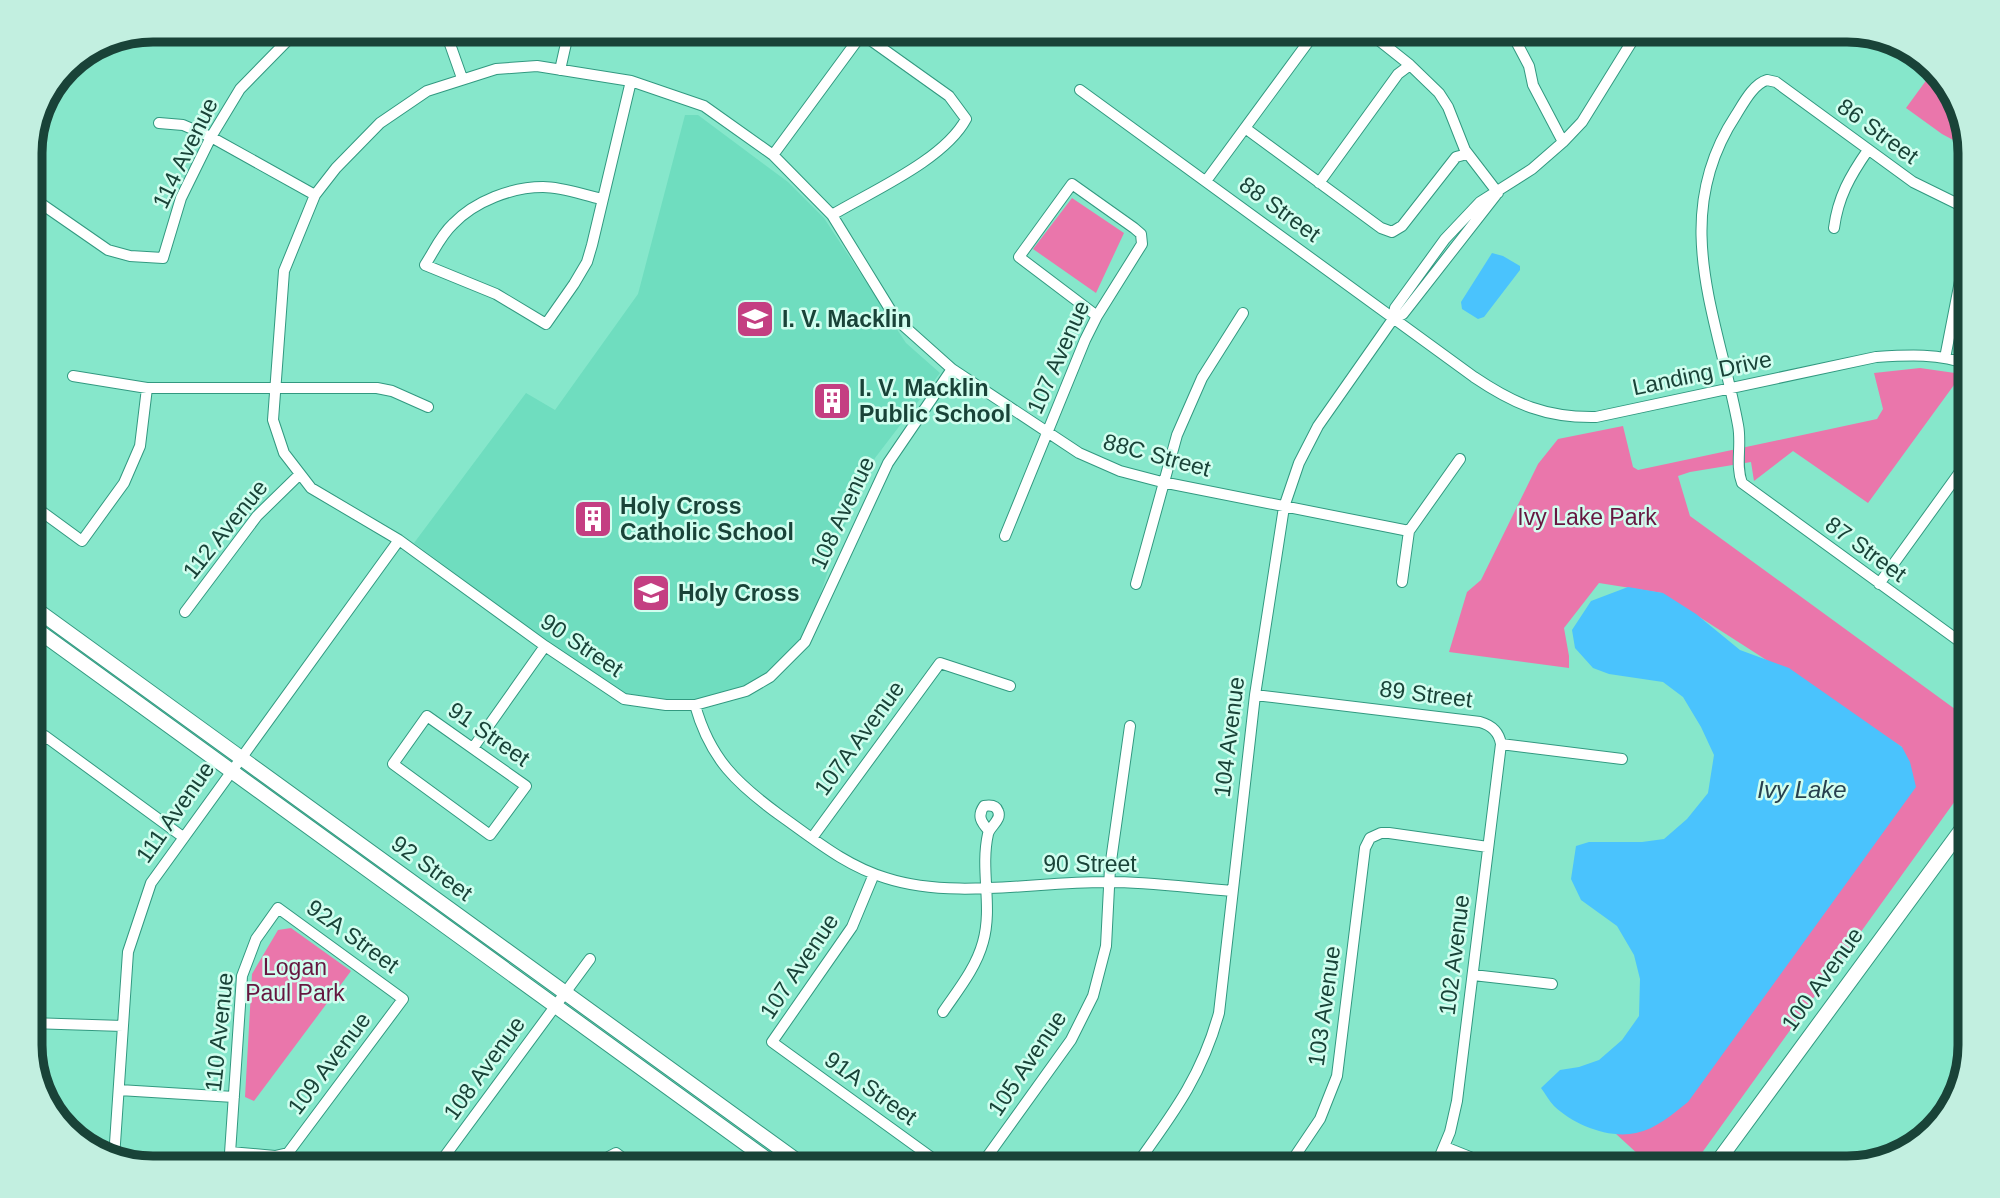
<svg xmlns="http://www.w3.org/2000/svg" width="2000" height="1198" viewBox="0 0 2000 1198" font-family="Helvetica,sans-serif">
<style>
.built{fill:#6fddbf}
.green{fill:#ea76ab}
.water{fill:#4ac3fd}
.lines{fill:none;stroke-linecap:round;stroke-linejoin:round}
.minor-casing{stroke:#329980;stroke-width:12}
.major-casing{stroke:#329980;stroke-width:16}
.minor{stroke:#fff;stroke-width:10}
.major{stroke:#fff;stroke-width:14}
.labels{text-anchor:middle;dominant-baseline:central;stroke-width:5;stroke-linejoin:round;paint-order:stroke}
.street-label{font-size:23px;fill:#194338;stroke:#d1feef}
.poi-label{font-size:23px;font-weight:bold;fill:#194338;stroke:#d1feef;text-anchor:start}
.park-label{font-size:23px;fill:#661740;stroke:#d1feef}
.water-label{font-size:24px;font-style:italic;fill:#28414f;stroke:#d1feef}
.rim{fill:none;stroke:#194338;stroke-width:9}
</style>
<rect width="100%" height="100%" fill="#86e7cb"/>
<path class="built" d="M685 115H698L788 182 824 218 906 343 940 373 875 458 837 543 805 642 770 677 695 705 624 699 414 543 526 393 555 410 638 294Z"/>
<path class="green" d="M1933 71 1953 91 1970 149 1942 134 1906 108Z
M1072 198 1124 233 1096 293 1033 249Z
M1920 368 1962 374 1868 503 1793 451 1754 481 1751 462 1690 472 1678 476 1690 516 1970 720V775L1968 783 1691 1168H1653L1615 1133 1671 1115 1902 747 1662 593 1599 583 1564 628 1569 656V668L1449 652 1467 592 1481 580 1538 464 1558 439 1623 426 1633 467 1638 470 1877 419 1883 409 1874 373Z
M291 928 351 971 254 1101 245 1097 252 974 278 930Z"/>
<path class="water" d="M1492 253 1503 256 1520 266V270L1484 317 1478 319 1462 309 1461 302Z
M1628 587 1663 593 1696 614 1740 650 1789 668 1902 747 1910 762 1916 787 1688 1102C1673 1114 1656 1129 1636 1133 1609 1139 1574 1125 1554 1106 1549 1101 1545 1093 1541 1088L1560 1070 1579 1067 1599 1060 1622 1040 1639 1016 1640 979 1634 955 1617 926 1581 900 1571 879 1576 846 1589 842H1642L1664 839 1687 819 1708 793 1714 755 1701 727 1683 697 1663 682 1609 674 1593 668 1575 648 1572 630 1591 601Z"/>
<g class="lines">
<defs>
<path id="minor" d="M445 30 462 78
M1366 30 1410 65 1439 93 1448 107 1465 150 1498 193
M1510 30 1529 66 1533 85 1563 142
M560 70 569 30
M1080 90 1474 377C1514 404 1546 418 1596 417L1876 357C1908 355 1939 353 1970 365
M159 123 183 125 211 137 315 195
M1245 128 1381 228 1392 232 1402 226 1456 157 1467 154
M773 155 862 34 949 96 966 119C944 160 872 191 832 215
M1206 181 1317 30
M1319 183 1398 74 1410 65
M30 196 108 250 130 256 163 258 181 198 211 137 240 89 286 42 268 30
M602 199C583 195 563 187 543 187 512 187 475 201 453 224 441 235 434 251 425 265L496 294 546 324 574 284 587 262 592 245 631 81
M1970 210 1913 182 1776 82 1767 80C1753 84 1743 104 1736 115 1668 218 1718 317 1738 425 1742 445 1735 465 1742 483L1970 649
M1834 228C1838 197 1850 176 1868 150
M1393 319 1403 314 1496 195
M1945 358 1970 230
M952 369 888 463 805 642 770 677 746 691 695 705H666L624 699 545 646 399 540 311 488 284 453 273 420 284 271 315 195 336 168 380 123 427 91 496 69 537 66 631 81 704 106 773 155 832 215 896 319 952 369 1079 453 1120 471 1162 482 1409 531
M73 376 147 388H377L392 391 428 407
M30 503 82 541 124 483 140 446 147 388
M1005 536 1085 340 1097 316 1142 244 1141 234 1134 228 1072 184 1019 257 1097 316
M1402 582 1409 531 1460 459
M1136 584 1177 435 1202 378 1243 313
M1879 584 1970 458
M185 612 257 516 299 475
M1255 695 1480 722C1491 725 1499 732 1501 744L1457 1101 1450 1132 1435 1168
M695 705C710 759 737 784 781 816 815 840 846 866 886 878 954 900 1038 881 1109 882 1150 882 1191 888 1232 891
M427 716 526 786 490 835 393 764Z
M1501 744 1622 759
M473 748 545 646
M30 757 45 736 183 837
M812 838 940 663 1010 686
M874 874 852 927 772 1042 946 1168
M1473 975 1552 984
M943 1012C958 990 976 968 983 942 993 907 980 870 988 834 990 826 1002 820 998 811 996 805 990 805 984 806 977 816 981 822 989 831
M30 1023 123 1026
M119 1090 234 1097
M1445 1147 1497 1168
M114 1158 128 952 151 883 399 540
M1141 1159 1154 1168
M229 1168 242 976 256 939 278 908 403 999 288 1153 275 1156 230 1152
M436 1168 590 959
M595 1168 601 1161 616 1153 636 1168
M979 1168 1071 1040 1093 996 1106 946 1110 868 1130 726
M1134 1168C1172 1115 1201 1078 1219 1013L1255 695 1284 507 1299 463 1318 426 1393 319 1395 308 1445 239 1480 202 1532 169 1563 142 1582 122 1639 30
M1287 1168 1320 1119 1337 1076 1365 848 1370 838 1381 833H1389L1488 847"/>
<path id="major" d="M30 605 807 1168
M30 625 779 1168
M1713 1168 1970 818"/>
</defs>
<use href="#minor" class="minor-casing"/>
<use href="#major" class="major-casing"/>
<use href="#minor" class="minor"/>
<use href="#major" class="major"/>
</g>
<defs>
<symbol id="school-square" viewBox="-11 -11 22 22"><rect x="-9" y="-9" width="18" height="18" rx="4" fill="#c43f82" stroke="#d1feef"/><path d="M0-5L7-2L0 1L-7-2ZM-4 1L0 2.5L4 1V4Q0 6-4 4Z" fill="#fff"/></symbol>
<symbol id="building-square" viewBox="-11 -11 22 22"><rect x="-9" y="-9" width="18" height="18" rx="4" fill="#c43f82" stroke="#d1feef"/><path d="M-4-6H4V6H1V3H-1V6H-4ZM-2.5-4.3h1.7v1.8h-1.7ZM.8-4.3h1.7v1.8H.8ZM-2.5-1h1.7V.8h-1.7ZM.8-1h1.7V.8H.8Z" fill="#fff"/></symbol>
</defs>
<g fill-rule="evenodd">
<use href="#school-square" x="733" y="297" width="44" height="44"/>
<use href="#building-square" x="810" y="379" width="44" height="44"/>
<use href="#building-square" x="571" y="497" width="44" height="44"/>
<use href="#school-square" x="629" y="571" width="44" height="44"/>
</g>
<g class="labels">
<g class="street-label">
<text transform="translate(1878 131) rotate(36)">86 Street</text>
<text transform="translate(185 153) rotate(-64)">114 Avenue</text>
<text transform="translate(1280 209) rotate(36)">88 Street</text>
<text transform="translate(1058 357) rotate(-66)">107 Avenue</text>
<text transform="translate(1702 373) rotate(-12)">Landing Drive</text>
<text transform="translate(1157 455) rotate(15)">88C Street</text>
<text transform="translate(842 513) rotate(-65)">108 Avenue</text>
<text transform="translate(225 529) rotate(-51)">112 Avenue</text>
<text transform="translate(1866 549) rotate(36)">87 Street</text>
<text transform="translate(582 645) rotate(34)">90 Street</text>
<text transform="translate(1426 694) rotate(7)">89 Street</text>
<text transform="translate(489 734) rotate(35)">91 Street</text>
<text transform="translate(1229 737) rotate(-83)">104 Avenue</text>
<text transform="translate(859 738) rotate(-54)">107A Avenue</text>
<text transform="translate(175 812) rotate(-55)">111 Avenue</text>
<text x="1090" y="864">90 Street</text>
<text transform="translate(432 868) rotate(36)">92 Street</text>
<text transform="translate(353 936) rotate(36)">92A Street</text>
<text transform="translate(1454 955) rotate(-83)">102 Avenue</text>
<text transform="translate(799 966) rotate(-56)">107 Avenue</text>
<text transform="translate(1822 979) rotate(-54)">100 Avenue</text>
<text transform="translate(1324 1006) rotate(-82)">103 Avenue</text>
<text transform="translate(219 1032) rotate(-84)">110 Avenue</text>
<text transform="translate(329 1063) rotate(-53)">109 Avenue</text>
<text transform="translate(1027 1063) rotate(-56)">105 Avenue</text>
<text transform="translate(484 1068) rotate(-54)">108 Avenue</text>
<text transform="translate(871 1088) rotate(36)">91A Street</text>
</g>
<g class="poi-label">
<text x="782" y="319">I. V. Macklin</text>
<text x="859" y="388">I. V. Macklin<tspan x="859" dy="26">Public School</tspan></text>
<text x="620" y="506">Holy Cross<tspan x="620" dy="26">Catholic School</tspan></text>
<text x="678" y="593">Holy Cross</text>
</g>
<g class="park-label">
<text x="1587" y="517">Ivy Lake Park</text>
<text x="295" y="967">Logan<tspan x="295" dy="26">Paul Park</tspan></text>
</g>
<g class="water-label">
<text x="1802" y="789">Ivy Lake</text>
</g>
</g>
<path d="M0 0H2000V1198H0ZM153 42H1847A111 111 0 0 1 1958 153V1045A111 111 0 0 1 1847 1156H153A111 111 0 0 1 42 1045V153A111 111 0 0 1 153 42Z" fill="#c2efe0" fill-rule="evenodd"/>
<path class="rim" d="M153 42H1847A111 111 0 0 1 1958 153V1045A111 111 0 0 1 1847 1156H153A111 111 0 0 1 42 1045V153A111 111 0 0 1 153 42Z"/>
</svg>
